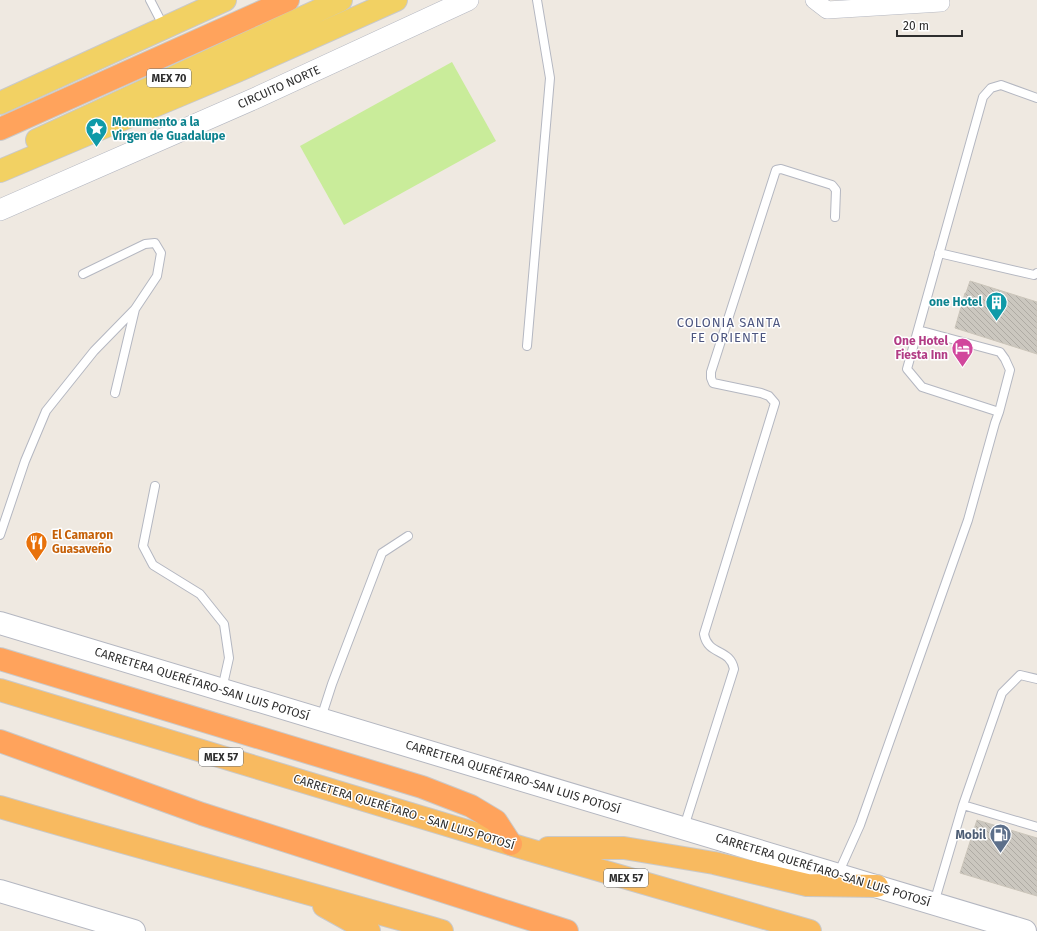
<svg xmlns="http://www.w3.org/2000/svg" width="1037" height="931" viewBox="0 0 1037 931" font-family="'Fira Sans',sans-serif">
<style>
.pitch{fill:#c9ec9a}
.building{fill:url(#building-back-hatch);stroke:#cbc5ba}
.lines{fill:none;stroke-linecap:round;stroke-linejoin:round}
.service-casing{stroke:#b4b7c1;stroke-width:10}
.minor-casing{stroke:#b4b7c1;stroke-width:18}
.tertiary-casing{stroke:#b4b7c1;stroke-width:22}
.secondary-casing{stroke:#b4b7c1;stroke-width:24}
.primary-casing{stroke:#c9c9c9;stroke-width:24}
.trunk-casing{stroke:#c9c9c9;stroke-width:24}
.motorway-casing{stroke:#c9c9c9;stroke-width:24}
.service{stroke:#fff;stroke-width:8}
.minor{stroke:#fff;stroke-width:17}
.tertiary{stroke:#fff;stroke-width:21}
.secondary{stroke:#fff;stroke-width:22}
.primary{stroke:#f2d163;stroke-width:22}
.trunk{stroke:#f8ba60;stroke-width:22}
.motorway{stroke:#ffa35c;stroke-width:22}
.labels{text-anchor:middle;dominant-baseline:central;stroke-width:3;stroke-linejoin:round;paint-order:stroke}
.shield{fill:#fff;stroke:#6d6d6d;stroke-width:1}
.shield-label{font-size:11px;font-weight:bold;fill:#2e2e2e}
.street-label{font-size:12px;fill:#2e2e2e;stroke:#fff}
.culture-label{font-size:12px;font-weight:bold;fill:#0d838f;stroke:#fff;text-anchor:start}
.hotel-label{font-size:12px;font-weight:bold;fill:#b23c85;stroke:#fff;text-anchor:end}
.food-label{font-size:12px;font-weight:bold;fill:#c56008;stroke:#fff;text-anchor:start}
.service-label{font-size:12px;font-weight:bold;fill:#4e5e75;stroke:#fff;text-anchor:end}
.neighbourhood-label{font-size:13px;letter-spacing:1px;fill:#4d5680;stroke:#fff}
</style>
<defs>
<pattern id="building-back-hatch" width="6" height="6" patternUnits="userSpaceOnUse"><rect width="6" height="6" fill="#cbc7bf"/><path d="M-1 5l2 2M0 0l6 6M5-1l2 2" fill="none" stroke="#afaba4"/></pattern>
</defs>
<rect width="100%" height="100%" fill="#efe9e1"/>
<path class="pitch" d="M452 62 496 141 344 225 300 146Z"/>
<path class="building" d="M970 281 1037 302V354L955 328 965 293H966Z
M977 820 1037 838V896L960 873Z"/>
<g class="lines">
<defs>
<path id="service" d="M150 0 164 27
M939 253 1034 275 1037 273
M918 330 1000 352 1005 359 1010 370 999 412
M527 346 550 78 537 0
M115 393 135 309
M155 486 143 546 153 565 200 594 224 624 229 658 222 689
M0 535 25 461 46 411 94 351 135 309 157 276 161 253 155 243 145 244 83 274
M321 718 332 684 382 553 408 536
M963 805 1037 827
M684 827 734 669C730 648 708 656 704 634L775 403 769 396 761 393 713 383 711 378V372L776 170 781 169 832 185 836 190 835 217
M838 874 860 825 968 520 995 423 999 412 922 387 907 369 983 97 991 88 1001 85 1037 98
M934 903 963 805 1002 693 1020 675 1037 679"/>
<path id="minor" d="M814 0 827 10 941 3"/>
<path id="tertiary" d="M0 210 258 97 468 0"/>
<path id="secondary" d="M0 623 1025 931
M0 891 134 931"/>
<path id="primary" d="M0 103 225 0
M37 140 341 0
M0 171 237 71 396 0"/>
<path id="trunk" d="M0 690 523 848 810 931
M0 807C147 850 295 889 442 931
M548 848H624L714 863 807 885 877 886
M324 906 369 931"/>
<path id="motorway" d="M0 129 288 0
M0 659 422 787 471 806 496 821 511 844
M0 741 202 814 567 931"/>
</defs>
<use href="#service" class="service-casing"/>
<use href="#minor" class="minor-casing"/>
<use href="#tertiary" class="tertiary-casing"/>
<use href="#secondary" class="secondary-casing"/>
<use href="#primary" class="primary-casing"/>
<use href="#trunk" class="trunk-casing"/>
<use href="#motorway" class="motorway-casing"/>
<use href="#service" class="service"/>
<use href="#minor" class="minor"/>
<use href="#tertiary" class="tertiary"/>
<use href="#secondary" class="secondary"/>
<use href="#primary" class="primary"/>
<use href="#trunk" class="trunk"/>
<use href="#motorway" class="motorway"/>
</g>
<defs>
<symbol id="sight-pin" viewBox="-11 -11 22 30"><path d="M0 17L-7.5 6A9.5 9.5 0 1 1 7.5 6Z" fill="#0f9aa8" stroke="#fff"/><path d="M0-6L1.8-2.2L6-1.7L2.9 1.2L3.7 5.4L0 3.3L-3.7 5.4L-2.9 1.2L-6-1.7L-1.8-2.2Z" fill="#fff"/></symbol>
<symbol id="building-pin" viewBox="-11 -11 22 30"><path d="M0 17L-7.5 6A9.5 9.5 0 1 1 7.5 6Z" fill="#0f9aa8" stroke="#fff"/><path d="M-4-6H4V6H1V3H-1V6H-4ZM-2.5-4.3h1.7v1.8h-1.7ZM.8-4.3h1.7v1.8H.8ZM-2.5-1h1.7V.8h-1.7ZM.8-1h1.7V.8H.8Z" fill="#fff"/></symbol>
<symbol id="hotel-pin" viewBox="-11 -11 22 30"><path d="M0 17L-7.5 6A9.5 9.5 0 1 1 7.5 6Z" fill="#d1479c" stroke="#fff"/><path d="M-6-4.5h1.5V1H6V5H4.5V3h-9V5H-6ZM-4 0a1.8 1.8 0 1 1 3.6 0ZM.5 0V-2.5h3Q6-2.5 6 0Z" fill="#fff"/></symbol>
<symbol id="restaurant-pin" viewBox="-11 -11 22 30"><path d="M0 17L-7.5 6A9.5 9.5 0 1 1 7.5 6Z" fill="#e8710a" stroke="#fff"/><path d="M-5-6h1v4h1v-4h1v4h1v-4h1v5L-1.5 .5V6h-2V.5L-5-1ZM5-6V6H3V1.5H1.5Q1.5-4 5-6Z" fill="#fff"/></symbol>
<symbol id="fuel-pin" viewBox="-11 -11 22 30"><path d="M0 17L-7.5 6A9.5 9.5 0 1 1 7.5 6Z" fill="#5c6f8a" stroke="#fff"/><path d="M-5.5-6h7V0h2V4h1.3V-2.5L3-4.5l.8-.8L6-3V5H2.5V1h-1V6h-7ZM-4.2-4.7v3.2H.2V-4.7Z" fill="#fff"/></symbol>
</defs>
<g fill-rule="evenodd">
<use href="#sight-pin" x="84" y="116" width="25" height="34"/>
<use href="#building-pin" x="984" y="290" width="25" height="34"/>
<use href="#hotel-pin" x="950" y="336" width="25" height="34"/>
<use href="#restaurant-pin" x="24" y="530" width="25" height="34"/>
<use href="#fuel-pin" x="988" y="822" width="25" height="34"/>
</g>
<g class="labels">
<g class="shield">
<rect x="147" y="69" width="44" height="18" rx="3"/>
<rect x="199" y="748" width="44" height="18" rx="3"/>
<rect x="604" y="869" width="44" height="18" rx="3"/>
</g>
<g class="shield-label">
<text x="169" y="78">MEX 70</text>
<text x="221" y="757">MEX 57</text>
<text x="626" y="878">MEX 57</text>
</g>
<g class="street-label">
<text transform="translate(279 87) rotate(-24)">CIRCUITO NORTE</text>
<text transform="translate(202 684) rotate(17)">CARRETERA QUERÉTARO-SAN LUIS POTOSÍ</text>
<text transform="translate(513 777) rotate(17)">CARRETERA QUERÉTARO-SAN LUIS POTOSÍ</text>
<text transform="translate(404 812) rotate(17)">CARRETERA QUERÉTARO - SAN LUIS POTOSÍ</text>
<text transform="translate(823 870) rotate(17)">CARRETERA QUERÉTARO-SAN LUIS POTOSÍ</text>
</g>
<g class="culture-label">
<text x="112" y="122">Monumento a la<tspan x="112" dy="14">Virgen de Guadalupe</tspan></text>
<text x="982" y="302" text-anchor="end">one Hotel</text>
</g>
<g class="hotel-label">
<text x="948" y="341">One Hotel<tspan x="948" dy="14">Fiesta Inn</tspan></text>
</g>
<g class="food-label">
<text x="52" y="535">El Camaron<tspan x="52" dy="14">Guasaveño</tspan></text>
</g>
<g class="service-label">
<text x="986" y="835">Mobil</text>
</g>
<g class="neighbourhood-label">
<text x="729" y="322">COLONIA SANTA<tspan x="729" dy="15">FE ORIENTE</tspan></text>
</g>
</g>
<path d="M897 30v6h65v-6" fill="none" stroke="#2e2e2e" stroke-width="2"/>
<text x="903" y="30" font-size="12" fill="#2e2e2e" stroke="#ffffff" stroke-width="3" paint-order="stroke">20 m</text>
</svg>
